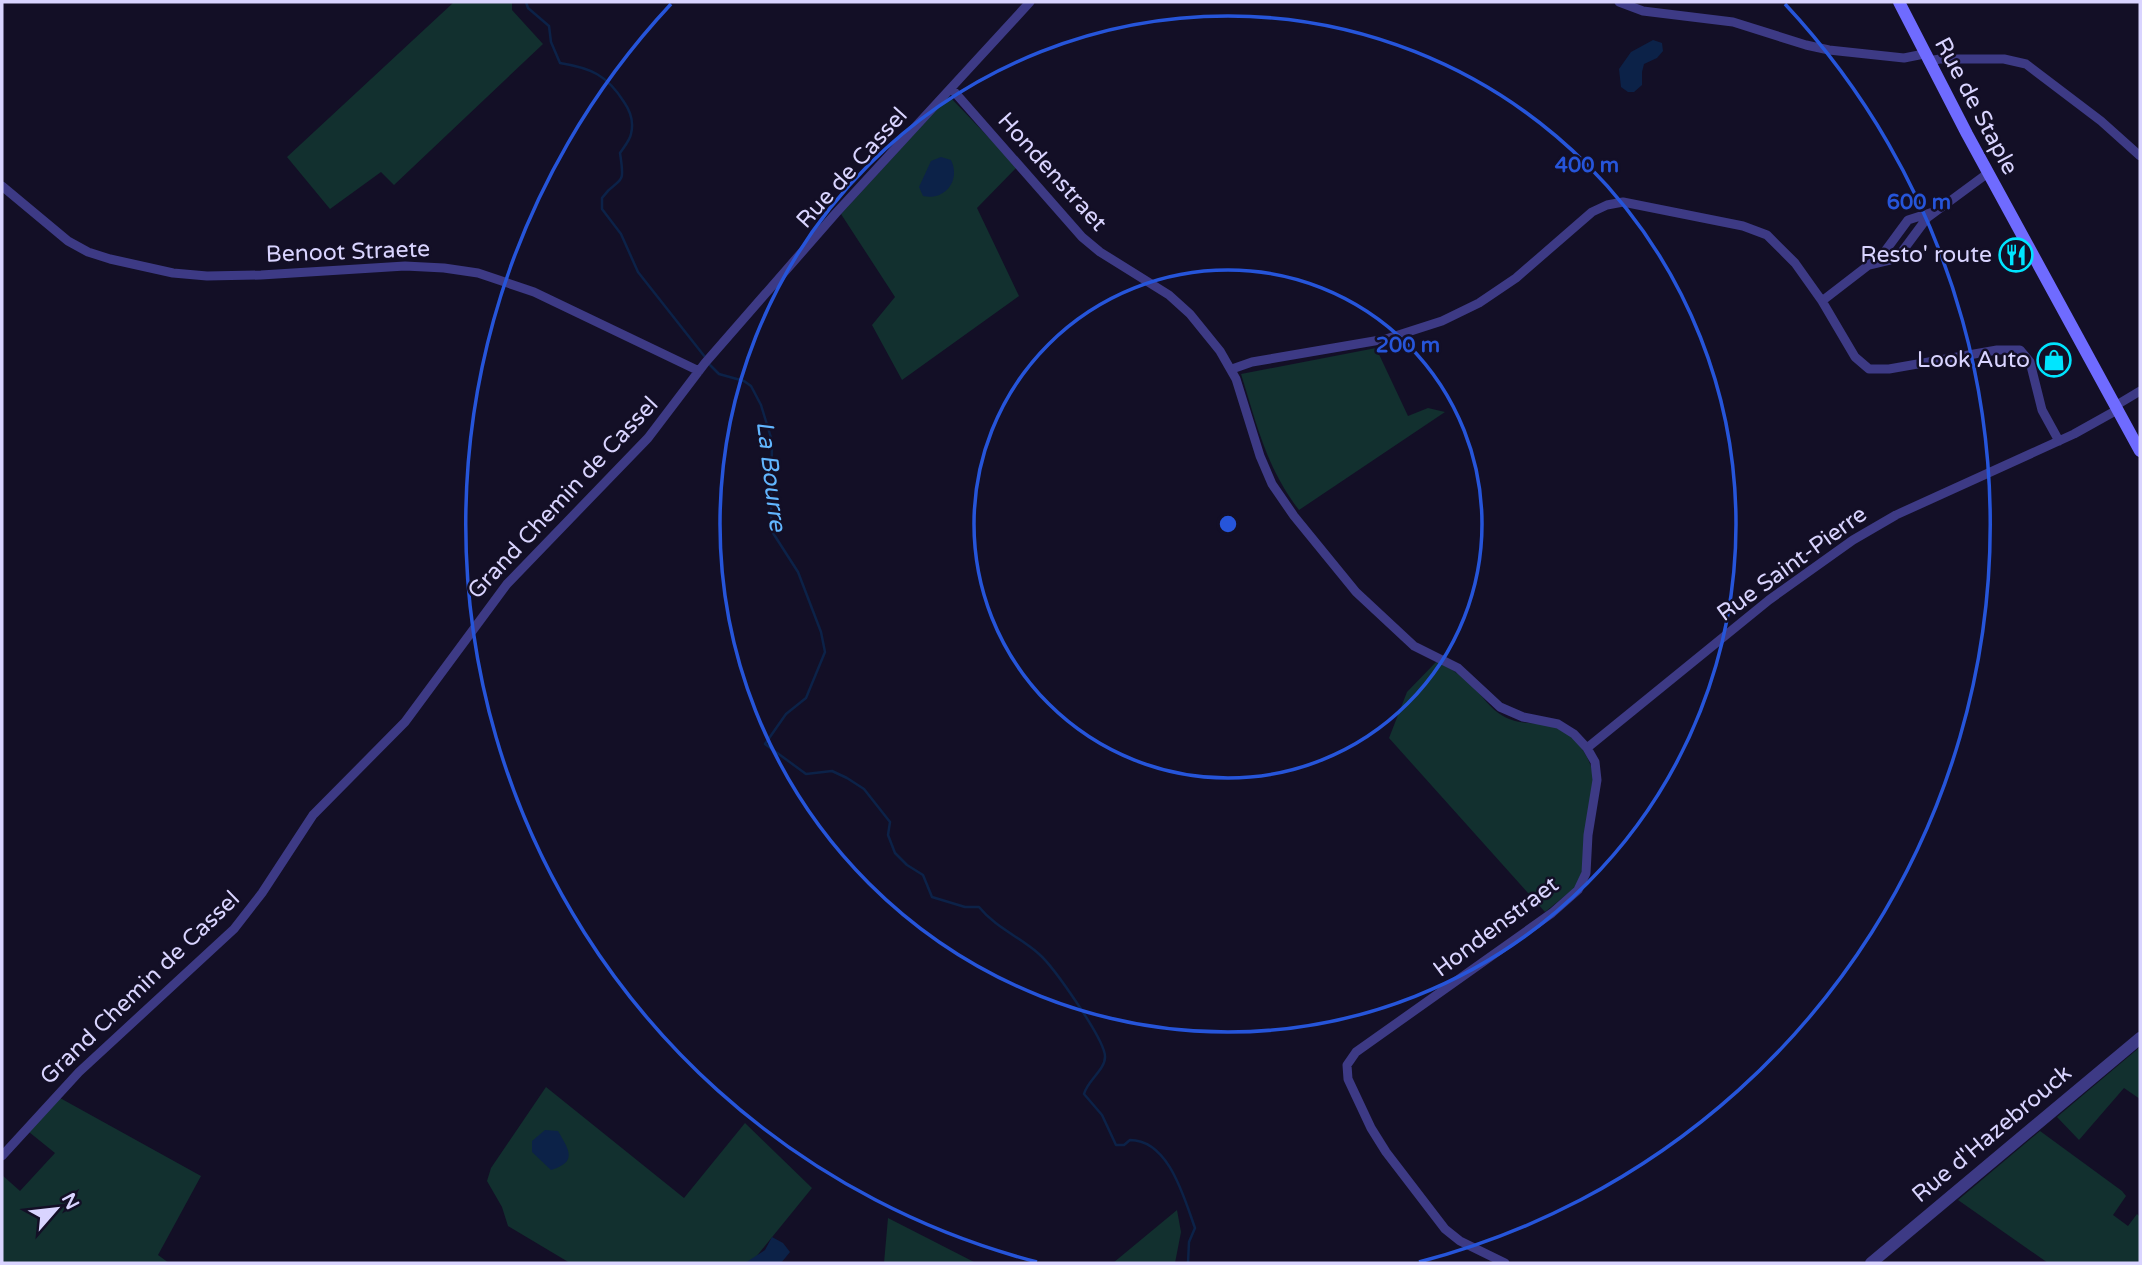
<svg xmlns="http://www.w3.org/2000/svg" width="2142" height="1265" viewBox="0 0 2142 1265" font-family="'Varela Round',sans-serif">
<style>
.green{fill:#12302f}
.water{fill:#0c2248}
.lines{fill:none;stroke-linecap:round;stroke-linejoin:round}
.stream{stroke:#0c2248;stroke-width:2.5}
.minor{stroke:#3d3a85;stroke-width:9}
.tertiary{stroke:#3d3a85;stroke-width:12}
.secondary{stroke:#6f6bff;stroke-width:12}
.ring{fill:none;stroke:#2655da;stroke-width:3.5}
.labels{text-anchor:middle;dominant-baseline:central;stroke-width:5;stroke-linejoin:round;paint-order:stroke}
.street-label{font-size:23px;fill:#d9d4ff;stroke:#130f26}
.poi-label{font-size:23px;fill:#d9d4ff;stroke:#130f26;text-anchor:end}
.water-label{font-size:24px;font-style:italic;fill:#62b6ff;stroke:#130f26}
.centre{fill:#2655da;stroke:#130f26;stroke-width:3.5}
.ring-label{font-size:21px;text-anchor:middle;font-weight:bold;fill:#2655da;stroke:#130f26;stroke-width:5;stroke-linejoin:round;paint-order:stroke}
</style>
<rect width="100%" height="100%" fill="#130f26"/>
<path class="green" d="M454 2H512V10L543 44 394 185 381 172 330 209 287 157Z
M949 96 1017 167 977 208 1019 296 902 380 872 325 895 297 841 214Z
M1376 348 1408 416 1428 408 1445 412 1299 510C1266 467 1257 425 1241 374Z
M1437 661C1449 668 1462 675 1472 686 1483 696 1490 709 1503 716 1518 725 1535 722 1551 726 1575 733 1589 754 1594 777L1581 878 1577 886 1545 912 1389 738 1407 692Z
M2140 1047V1099L2124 1088 2079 1140 2057 1117Z
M546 1087 684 1198 745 1123 812 1188 751 1263H570L508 1226 502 1207 487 1181 491 1168Z
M60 1098 201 1176 158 1255 169 1263H2V1175L20 1191 55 1153 29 1132Z
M2040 1131 2122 1191 2126 1196 2113 1215 2128 1226 2137 1214 2140 1217V1263H2048L1958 1200Z
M1177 1210 1181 1232 1175 1263H1113Z
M888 1218 976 1263H884Z"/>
<path class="water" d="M1653 40 1662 43 1663 51 1657 58 1644 64 1642 72V85L1634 92H1628L1621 87 1619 69 1631 52Z
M941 157 951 160C961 180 945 201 923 196L919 187 931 161Z
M545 1130 558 1131C569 1150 578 1162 551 1170L532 1152V1141Z
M772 1237 783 1243 790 1252 781 1263H745L765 1250Z"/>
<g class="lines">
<path class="stream" d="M526 2 528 8 549 26 551 42 560 63C591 68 607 75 624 102 631 112 634 122 631 134 630 140 624 147 620 153 626 191 619 174 602 198V209L621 234 638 272 705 357
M708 363 719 374 744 381 751 386 761 405 772 441 771 517 773 533 798 572 821 632 825 652 806 698 786 714 765 744 806 774 832 771 847 778 864 789 890 822 888 835 895 853 907 865 923 875 932 897 965 907H979C996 928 1020 937 1039 954 1053 966 1106 1041 1105 1057 1105 1070 1087 1081 1084 1094L1102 1115 1116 1145H1124L1130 1140C1169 1140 1184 1198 1195 1228L1189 1242 1188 1263"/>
<path class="minor" d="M1619 2 1643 11 1733 22 1806 45 1829 50 1904 58 1924 54
M1928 61 1940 59H2004L2026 64 2101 121 2140 156
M951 88 1082 237 1100 252 1169 295 1190 314 1220 351 1236 379 1260 456 1272 484 1294 516 1356 592 1414 646 1458 668 1500 707 1523 717 1558 724 1574 734 1587 748 1595 762 1597 780 1588 835 1586 873 1578 890 1552 913 1356 1052 1347 1065 1348 1079 1371 1128 1386 1152 1445 1229 1460 1241 1505 1263
M2 186 68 241 88 252 110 259 173 273 207 276 261 275 405 266 444 268 478 273 534 292 699 371
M1869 265 1890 260 1901 253 1927 218 1988 173
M1822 301 1883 254 1908 220 1933 212
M1232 369 1252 362 1386 339 1442 321 1479 303 1516 278 1592 212 1607 205 1623 202 1743 226 1767 235 1795 263 1822 301 1855 357 1869 369H1889L1997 350H2020L2030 362 2042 410 2059 441
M2115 406 2140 391
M1587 748 1769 600 1853 540 1896 515 2074 434 2117 410
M2 1156 79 1072 234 929 262 893 313 815 405 722 507 584 648 438 705 363 836 213 1030 2"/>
<path class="tertiary" d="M1871 1263 2140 1038"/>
<path class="secondary" d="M1899 2 1967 134 2140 451"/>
</g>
<g class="ring">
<circle cx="1228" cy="524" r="254"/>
<circle cx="1228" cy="524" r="508"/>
<path d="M1037 1262A762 762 0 0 1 671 4M1785 4A762 762 0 0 1 1419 1262"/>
</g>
<defs>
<symbol id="restaurant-ring" viewBox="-11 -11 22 22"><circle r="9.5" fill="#130f26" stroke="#00e5ff" stroke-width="1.5"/><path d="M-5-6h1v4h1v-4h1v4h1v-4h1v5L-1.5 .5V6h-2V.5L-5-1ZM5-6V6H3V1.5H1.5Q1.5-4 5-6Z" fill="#00e5ff"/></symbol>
<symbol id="shop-ring" viewBox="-11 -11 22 22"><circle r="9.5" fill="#130f26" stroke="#00e5ff" stroke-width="1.5"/><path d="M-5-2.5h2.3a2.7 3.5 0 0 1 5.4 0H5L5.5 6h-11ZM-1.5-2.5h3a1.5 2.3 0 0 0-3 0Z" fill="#00e5ff"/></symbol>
</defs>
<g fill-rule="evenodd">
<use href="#restaurant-ring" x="1997" y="236" width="38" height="38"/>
<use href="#shop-ring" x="2035" y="341" width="38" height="38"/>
</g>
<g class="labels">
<g class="street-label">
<text transform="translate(1976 106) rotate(62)">Rue de Staple</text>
<text transform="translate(852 168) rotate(-48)">Rue de Cassel</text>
<text transform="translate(1052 172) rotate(48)">Hondenstraet</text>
<text transform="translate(348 252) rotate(-2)">Benoot Straete</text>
<text transform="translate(563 498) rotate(-47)">Grand Chemin de Cassel</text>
<text transform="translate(1792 564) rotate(-36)">Rue Saint-Pierre</text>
<text transform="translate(1496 927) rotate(-37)">Hondenstraet</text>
<text transform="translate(140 988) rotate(-44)">Grand Chemin de Cassel</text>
<text transform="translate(1992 1134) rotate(-40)">Rue d'Hazebrouck</text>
</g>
<g class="poi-label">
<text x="1992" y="255">Resto' route</text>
<text x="2030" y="360">Look Auto</text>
</g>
<g class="water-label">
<text transform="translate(771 476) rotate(83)">La Bourre</text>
</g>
</g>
<circle cx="1228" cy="524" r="10" class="centre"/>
<g class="ring-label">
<text x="1587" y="172">400 m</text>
<text x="1919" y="209">600 m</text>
<text x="1408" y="352">200 m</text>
</g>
<rect width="2142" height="1265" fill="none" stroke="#d9d4ff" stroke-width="7"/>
<g transform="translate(56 1209) rotate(62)" stroke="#130f26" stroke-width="5" paint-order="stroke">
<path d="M0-5L12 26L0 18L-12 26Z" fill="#d9d4ff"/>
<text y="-10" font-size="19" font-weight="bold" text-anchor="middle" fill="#d9d4ff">N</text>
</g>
</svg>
